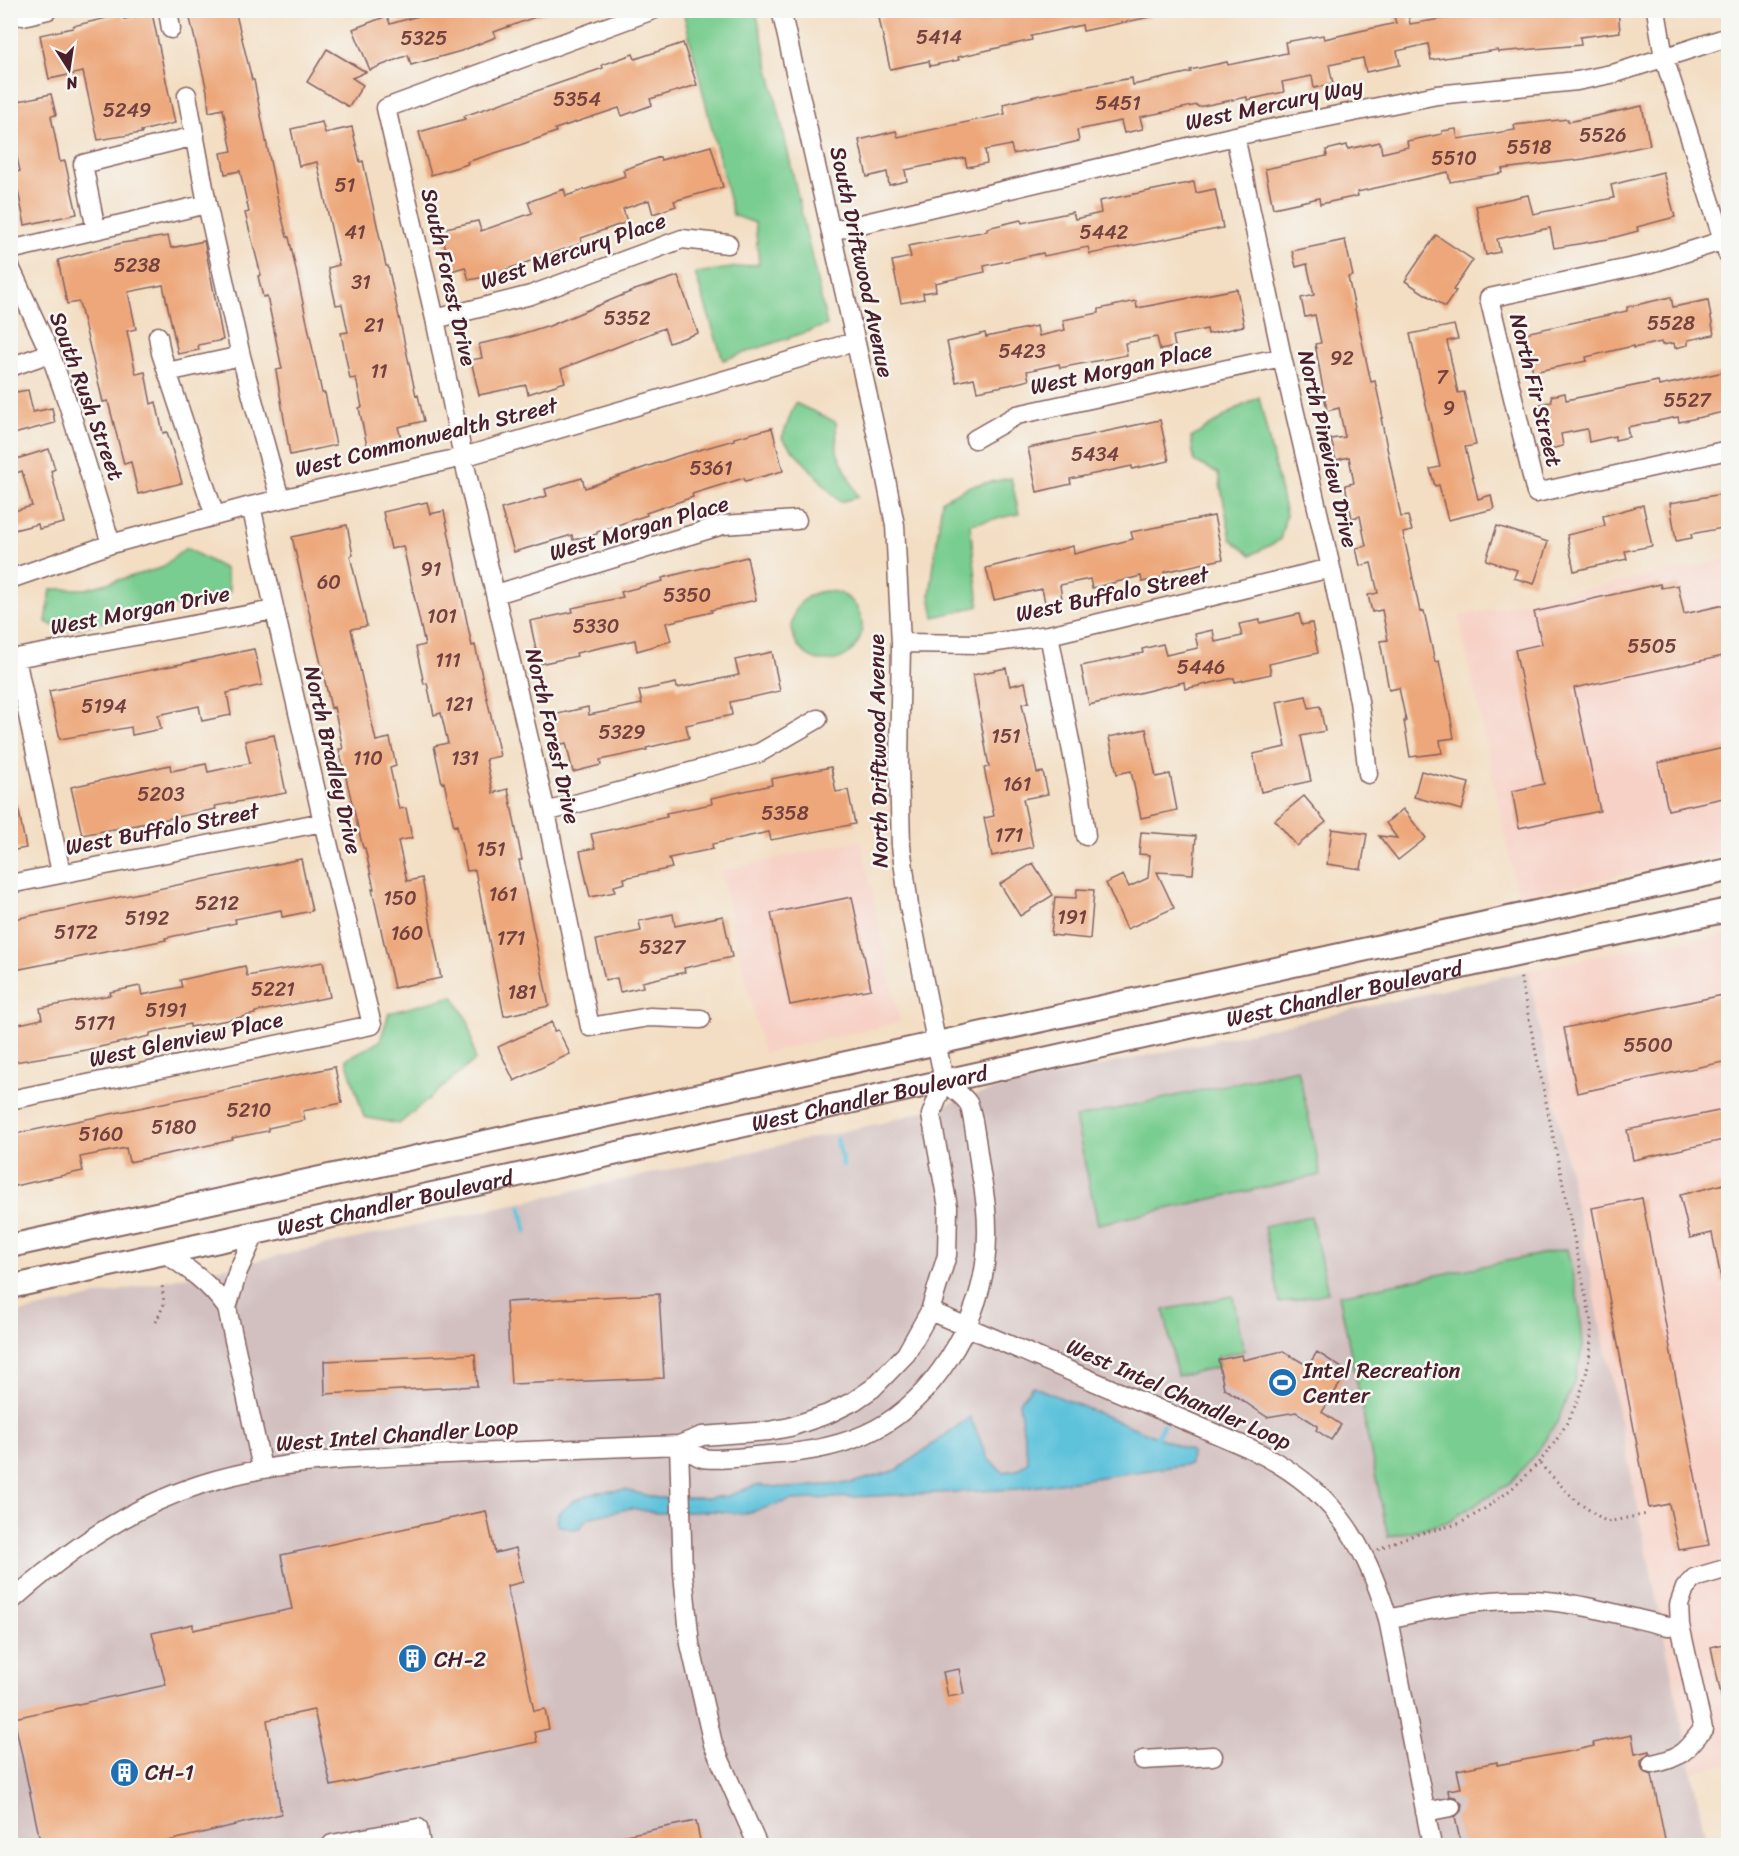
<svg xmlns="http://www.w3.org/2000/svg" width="1739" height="1856" viewBox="0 0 1739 1856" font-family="Sriracha,sans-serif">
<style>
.built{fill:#f7d1c6}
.industrial{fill:#d2bfbf}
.green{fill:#79cd90;stroke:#62765e;stroke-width:1.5}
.water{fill:#5ec2db;stroke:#547083;stroke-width:1.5}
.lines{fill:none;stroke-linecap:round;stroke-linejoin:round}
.stream{stroke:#5ec2db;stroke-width:5}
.building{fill:#eda77a}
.minor-casing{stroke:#856260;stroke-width:21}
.major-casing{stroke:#856260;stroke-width:26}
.path{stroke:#856260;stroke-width:3;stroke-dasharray:1.5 4.5;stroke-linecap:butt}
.minor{stroke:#fff;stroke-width:18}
.major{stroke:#fff;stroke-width:22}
.labels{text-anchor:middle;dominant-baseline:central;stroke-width:5;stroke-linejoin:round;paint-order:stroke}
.number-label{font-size:20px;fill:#73413f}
.street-label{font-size:22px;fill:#4a1f2b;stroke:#f6f6f2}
.poi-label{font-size:22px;fill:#4a1f2b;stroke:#f6f6f2;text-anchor:start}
</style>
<rect width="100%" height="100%" fill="#f6f6f2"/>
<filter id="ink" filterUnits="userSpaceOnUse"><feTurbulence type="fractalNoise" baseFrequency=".0167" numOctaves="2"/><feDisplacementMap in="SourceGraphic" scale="12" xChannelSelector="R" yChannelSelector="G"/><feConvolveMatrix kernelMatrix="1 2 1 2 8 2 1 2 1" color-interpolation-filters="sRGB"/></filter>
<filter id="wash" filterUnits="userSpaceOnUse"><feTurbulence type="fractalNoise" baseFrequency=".008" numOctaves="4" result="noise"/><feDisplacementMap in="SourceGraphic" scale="24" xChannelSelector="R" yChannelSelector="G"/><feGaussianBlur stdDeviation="1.35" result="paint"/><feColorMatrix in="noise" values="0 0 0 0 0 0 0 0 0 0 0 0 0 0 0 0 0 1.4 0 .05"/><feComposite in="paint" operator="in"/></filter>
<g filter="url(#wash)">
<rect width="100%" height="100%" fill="#f3dec3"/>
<path class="built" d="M1728 559V852L1518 897 1459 616Z
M861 840 900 1022 763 1053 720 871Z
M1728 935V1764L1693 1772 1528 971 1631 948Z"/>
<path class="industrial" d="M1528 971 1707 1845H11L10 1315 890 1121 1000 1088Z"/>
<path class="green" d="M683 11H756L827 325 723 360 695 273 759 264 755 223 733 215Z
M1259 397 1286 515 1280 540 1251 555 1231 539 1218 473 1194 461 1191 438 1236 409Z
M795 403 836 422 837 452 858 497 840 502 782 438Z
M1011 478 1019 514 970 524 979 606 934 617 930 595 942 500 970 486Z
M186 548 225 569 230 592 65 631 46 622 51 589H86L161 568Z
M792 626a35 35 0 1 1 70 0a35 35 0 1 1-70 0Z
M453 996 469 1023 475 1060 399 1124 364 1117 346 1059 380 1041 389 1013Z
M1298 1069 1321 1175 1098 1224 1075 1118Z
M1311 1216 1328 1293 1280 1303 1264 1226Z
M1567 1249 1580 1310 1583 1346 1574 1382 1557 1422 1537 1452 1510 1483 1447 1522 1388 1537 1339 1295Z
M1233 1296 1244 1351 1217 1357 1219 1367 1177 1376 1164 1310Z"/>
<path class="water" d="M1032 1386 1191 1451 1190 1464 1018 1489 791 1500 744 1514 715 1511 656 1513 631 1508 587 1518 580 1528 571 1529 557 1525 558 1514 575 1500 598 1492 625 1490 657 1498H707L728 1496 756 1485 790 1488 851 1483 897 1470 970 1417 988 1459 1003 1472 1018 1470 1028 1461 1019 1403Z"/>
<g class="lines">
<path class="stream" d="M837 1139 843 1165
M521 1207 526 1231
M1157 1437 1163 1425"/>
</g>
<g id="blocks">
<path class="building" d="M188 10H235L252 80H254L279 206 287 237H289L322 393H325L336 445 290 455 276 370 282 369 267 296 263 297 258 276 261 275 245 213 249 212 240 171 225 174 221 153 232 151 223 109 209 112 207 91Z
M439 10H549V12L494 32 496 37 461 51 411 65 408 55 370 70 353 29 387 16 390 24Z
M914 10H1149L1150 17 1083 31 1082 25 1031 36 1032 40 958 57 959 60 930 66 929 61 890 69 879 18Z
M1521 10H1618L1620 32 1580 37 1581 45 1498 52 1497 50 1431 60 1428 44 1397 51 1400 65 1366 72 1363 58 1329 65 1333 84 1314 88 1312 76 1282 82 1284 92 1247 100V97L1198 107 1197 105 1140 117 1143 129 1124 133 1121 121 1077 130 1079 141 1062 145 1013 154 1011 145 985 150 987 163 967 167 965 158 905 170 907 181 889 185 887 172 867 177 859 140 896 131 898 137 1005 114 1003 104 1040 95 1132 78 1133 85 1191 72 1190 70 1227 62 1228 65 1287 53 1285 42 1323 35 1324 39 1396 23 1394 17 1408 13 1410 24 1478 13Z
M152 13 175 123 141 131 142 133 98 140 83 72 49 79 40 35 73 28V26L123 14 124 19Z
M683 43 697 85 650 99 652 105 622 116 619 108 555 129 556 132 520 145 467 162 468 164 431 175 419 132 465 119 464 116 603 68 602 65 633 54 635 59Z
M327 49 366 72 352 78 363 85 349 107 307 82Z
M51 94 56 115 51 116 60 162 65 161 77 214 25 225 18 191 14 192 10 177V174L20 171 10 126V103Z
M1642 106 1650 145 1584 159 1502 169 1503 173 1450 182 1448 172 1357 192 1358 196 1320 204 1319 198 1273 208 1265 169 1327 156 1326 150 1347 145 1348 149 1380 142 1382 153 1408 147 1407 141 1442 134V131L1456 129 1458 139 1515 130 1514 125 1568 119V122Z
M322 122 325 133 352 127 360 162 363 161 386 266H388L416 396 418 395 424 421 398 427 401 438 367 446 359 408 362 407 356 378 350 379 341 333 348 332 342 304 336 305 328 268 339 265 317 162 299 166 291 129Z
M711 146 723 187 674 201 676 206 653 214 649 200 623 209 627 222 581 238 582 243 485 277 469 280 465 267 451 271 441 229 478 221 481 231 532 213 528 202 564 189 566 196 625 176 623 170 660 157 661 160Z
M1663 172 1675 217 1637 227 1638 231 1608 239 1554 248 1550 228 1497 239 1500 252 1486 255 1476 206 1528 195 1533 214 1614 198 1611 185Z
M1194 182 1196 193 1215 189 1223 228 1090 254 1088 247 1044 256 1043 253 984 266 985 272 935 283 936 291 923 293 924 299 901 303 892 261 911 257 908 246 987 231V228L1021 220 1022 223 1073 212 1075 219 1101 213 1099 201Z
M1436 235 1473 260 1453 290 1456 291 1445 307 1405 281Z
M168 236 171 248 204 241 223 340 198 345 199 350 178 354 163 285 128 292 136 329 127 331 136 374 145 372 151 404 156 402 163 433 167 432 182 483 138 494 131 462 124 464 108 401 103 402 79 302 67 304 58 260 122 243Z
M1345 240 1353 276 1348 277 1371 382 1375 381 1383 418H1381L1401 517 1408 516 1412 531 1403 533 1410 564 1420 612 1424 611 1435 662 1439 661 1450 714 1454 738 1440 740 1442 753 1410 757 1404 721H1406L1399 688 1389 690 1380 641 1388 640 1382 610 1372 612 1368 595 1378 593 1371 563 1360 566 1356 548 1366 546 1360 516 1352 518 1345 485 1354 483 1349 457 1336 460 1331 439 1345 437 1339 408 1327 411 1315 344 1321 343 1315 315 1305 317 1301 298 1314 295 1307 264 1296 267 1292 251Z
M678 276 698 333 669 343 664 328 561 369 565 382 528 394 526 385 479 395 471 360 482 358 479 344 512 337 546 326 547 327 635 290Z
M1237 289 1244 326 1208 334 1207 329 1173 336 1175 347 1160 350 1157 337 1125 343 1127 355 1060 368 1059 364 1027 371 1029 380 1009 385 977 391 974 378 956 382 947 342 985 333 986 337 1037 326 1039 336 1065 330 1063 320 1099 313V309L1136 301 1137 308Z
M1671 297 1673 307 1708 300 1714 335 1688 340V345L1675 348 1674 343 1662 345 1661 342 1633 348V346L1586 357 1587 361 1533 372 1525 333 1627 311V307Z
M1454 325 1458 339 1447 341 1458 393 1464 392 1476 445 1465 447 1478 499 1491 495 1494 509 1448 520 1439 485 1435 486 1430 469 1440 467 1410 334Z
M1724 372 1728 394V411L1679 422 1678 417 1627 427 1629 437 1615 440V436L1589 442 1587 429 1561 434 1563 446 1550 449 1540 404 1552 402 1551 396 1565 393 1566 400 1658 381 1659 386Z
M28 390 33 412 52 408 55 423 10 435V393Z
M1160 420 1169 461 1132 469V466L1070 479 1071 484 1037 492 1028 448Z
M772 428 783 471 745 481 744 478 692 494 693 497 646 513 647 515 597 532V534L573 540 572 535 514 552 501 509 547 496 545 489 582 478 585 488 678 456 734 440V438Z
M49 449 55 469 51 471 64 523 39 529 38 524 14 530 10 512 32 506 22 471 10 475V461Z
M1728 493V527L1691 534 1692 538 1676 541 1670 503Z
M427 502 430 514 444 511 472 646 475 645 500 756 486 759 493 793 508 789 522 860H519L549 1006 504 1016 475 870 467 871 457 825 454 826 444 782 442 783 434 746 448 743 441 713 434 715 427 683 424 684 416 647 425 645 403 546 391 549 383 512Z
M1643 505 1652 546 1625 551 1627 559 1574 571 1567 535 1605 526 1603 516Z
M1214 516 1223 559 1164 572 1165 577 1142 582 1141 576 1092 588 1090 579 1060 585 1062 599 1045 602 1042 589 994 600 986 568 1073 546 1074 554 1133 539 1131 532Z
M347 525 353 555 350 556 367 626 351 629 376 741 390 738 396 766 390 768 399 809 406 808 412 838 398 841 407 881 422 878 441 978 394 988 372 889H374L365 848H363L339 749H343L334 707 331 708 292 537Z
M1497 526 1548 542 1534 584 1514 578 1517 570 1486 560Z
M747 557 756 600 711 610 712 612 666 623 671 641 637 651 635 640 576 653 577 656 539 664 530 621 573 612 572 608 623 597 621 592 663 581 662 578Z
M1660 584 1661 588 1678 585 1684 614 1728 604V655L1574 688 1600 811 1519 828 1512 791 1544 784 1515 650 1542 644 1534 612Z
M1299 614 1302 625 1312 623 1318 653 1269 664 1271 674 1235 682 1234 678 1185 689 1184 682 1089 705 1081 666 1143 653 1142 649 1163 644 1166 655 1198 648 1195 634 1213 630 1215 642 1242 636 1239 624 1260 620V623Z
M254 649 262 685 227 693 231 715 202 721 199 706 158 715 161 729 132 735 131 727 60 739 49 691Z
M772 652 780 691 730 702 732 715 686 725 689 738 646 748 647 750 600 760 601 765 573 772 566 743 555 746 549 716 588 707 589 715 642 704 639 691 676 683 677 688 739 675 735 660Z
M1006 668 1010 686 1025 682 1029 702 1022 704 1037 773 1043 772 1048 794 1023 799 1033 847 992 856 984 818 994 816 984 768 989 767 973 675Z
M1306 696 1309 708 1320 706 1325 731 1301 736 1311 781 1261 792 1253 754 1286 747 1277 702Z
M1146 729 1156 777 1170 774 1177 810 1141 818 1131 771 1117 774 1109 737Z
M274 735 286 793 215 806 216 809 152 822 82 835 71 787 170 765 171 771 206 764 208 772 250 763 245 741Z
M1728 747V797L1668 810 1658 763Z
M831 767 836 792 848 790 855 824 771 840 769 832 712 844 713 849 669 858 672 868 624 878 625 883 614 886 615 892 590 897 580 851 595 848 591 834 667 817 666 813 712 804 711 798 772 785 771 779Z
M1421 771 1469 783 1462 810 1414 797Z
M1304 796 1326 822 1297 846 1275 820Z
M17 802 26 848 10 851V803Z
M1403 809 1426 838 1398 860 1379 836 1397 838 1386 823Z
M1332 829 1367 834 1361 869 1327 864Z
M1141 832 1196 836 1193 874 1157 872 1174 908 1127 929 1106 883 1123 875 1129 887 1148 878 1150 855 1139 854Z
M301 859 312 911 282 917 281 910 235 919 236 923 165 938 166 940 10 971V920Z
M1033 863 1053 895 1020 916 1000 884Z
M1077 889 1094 890 1090 939 1051 935 1055 897 1076 898Z
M852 897 871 989 790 1005 771 913Z
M673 914 675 926 723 916 732 957 684 968 685 972 642 982 643 987 620 992 617 978 605 980 596 940 641 931 639 921Z
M323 962 330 997 255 1012V1014L228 1020 190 1027V1024L150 1033V1036L86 1050 15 1062 10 1041V1026L42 1019 40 1008 111 995 110 992 140 986 142 995 182 987 180 980 245 966 247 976Z
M1728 994V1061L1577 1093 1564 1028Z
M552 1022 554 1031 558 1030 570 1054 514 1081 498 1047Z
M335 1067 342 1103 303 1111 305 1120 268 1128V1131L232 1138 233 1140 129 1162 126 1148 80 1157 83 1171 10 1187V1135Z
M1728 1109V1139L1633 1160 1627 1130Z
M1728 1183V1282L1722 1283 1712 1233 1690 1238 1680 1195Z
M1642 1198 1677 1385 1709 1545 1679 1550 1669 1504 1649 1508 1592 1208Z
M659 1294 664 1378 511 1384 506 1302Z
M1283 1351 1308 1366 1317 1352 1342 1368 1337 1376 1343 1379 1322 1412 1341 1425 1331 1440 1316 1430 1318 1426 1296 1412 1267 1417 1224 1388 1218 1360 1242 1355 1243 1360Z
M475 1354 477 1386 325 1394 324 1361Z
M486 1511 495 1553 516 1548 523 1582 507 1586 534 1711 545 1709 549 1729 535 1732 537 1742 331 1786 314 1710 267 1720 281 1814 152 1845H41L14 1718 166 1685 152 1633 193 1624V1630L292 1609 281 1555Z
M1728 1643V1700H1722L1711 1647Z
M959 1669 964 1694 948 1697 943 1672Z
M1632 1735 1635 1754 1650 1751V1753L1641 1760V1766L1644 1772 1652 1775 1666 1845H1461L1455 1817 1461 1811 1462 1804 1455 1797 1449 1796 1448 1790 1461 1788 1457 1770 1497 1762V1765L1572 1751 1594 1746 1593 1743Z
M696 1821 701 1845H607L606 1839Z"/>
</g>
</g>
<g filter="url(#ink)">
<use href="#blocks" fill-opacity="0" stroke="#856260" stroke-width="1.5"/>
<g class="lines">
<defs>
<path id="minor" d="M14 10 17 15 23 16 48 10
M168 10 171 29
M653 10 386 108 435 319 463 457 546 812 590 1027 649 1017 701 1019
M781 10 882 459 895 525 901 643 899 765 901 846 909 906 944 1081
M1656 10 1664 58 1728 255
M187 95 207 204 241 356 280 499
M1235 136 1282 357 1331 568 1359 701 1368 774
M96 230 83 164 195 136
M831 231 1235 136 1437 95 1577 81 1616 73 1728 37
M1728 239 1652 263 1489 298 1536 493 1728 450
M10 250 207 204
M10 267 50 353 69 407 111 544
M435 319 531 295 682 239 728 244
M158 336 161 353 215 516
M10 367 50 353
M167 372 241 356
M975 439 1017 415 1282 357
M10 579 111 544 251 506 463 457 854 342
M496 594 723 525 797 520
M1049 635 1081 797 1086 836
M901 643 982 644 1049 635 1331 568
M546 812 759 753 818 719
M61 873 16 658 274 610
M10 884 323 822
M10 1100 372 1025 323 822 251 506
M164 1253C189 1269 209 1283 227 1308L262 1468
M227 1308 238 1271 256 1232
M930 1311 1249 1448C1328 1485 1364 1537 1388 1619L1432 1846
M679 1445C687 1449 695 1456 703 1458 714 1461 753 1456 767 1455 804 1453 842 1447 876 1429 933 1398 976 1328 985 1264 989 1234 987 1204 981 1174 979 1162 973 1110 968 1103 963 1095 951 1088 944 1081
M679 1445 683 1573 690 1644 713 1744 758 1846
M10 1602C69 1550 127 1508 202 1484 274 1461 347 1459 421 1455 507 1451 593 1448 679 1445L702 1436 769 1431 790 1427 828 1414 854 1401 873 1388 906 1354 930 1311 947 1255 948 1207 931 1115 944 1081
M1388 1619C1440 1607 1494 1596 1547 1601 1586 1604 1630 1618 1668 1626L1680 1625
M1143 1760 1213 1756
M1652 1764C1681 1758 1685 1752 1703 1729L1680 1625 1679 1605 1685 1588 1694 1578 1728 1568
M1425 1812 1451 1807
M332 1846V1844L418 1828 421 1846"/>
<g id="major">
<path d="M10 1246 1728 870"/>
<path id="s1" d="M10 1287 1516 955 1728 910"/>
</g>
</defs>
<use href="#minor" class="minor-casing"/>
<use href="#major" class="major-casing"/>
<path class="path" d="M156 1322 164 1304 162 1283
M1540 1464 1576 1501 1607 1522 1647 1514
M1378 1550C1398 1538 1420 1534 1442 1528 1449 1526 1458 1525 1464 1521 1539 1480 1595 1409 1591 1321L1520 975"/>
<use href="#minor" class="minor"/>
<use href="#major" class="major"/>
</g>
</g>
<defs>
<symbol id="stadium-disc" viewBox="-11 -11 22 22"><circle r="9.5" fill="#1f6fb2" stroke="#f6f6f2"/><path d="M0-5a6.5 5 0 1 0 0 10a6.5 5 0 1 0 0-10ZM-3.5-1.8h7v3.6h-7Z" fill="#fff"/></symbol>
<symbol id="building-disc" viewBox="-11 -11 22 22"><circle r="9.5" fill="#1f6fb2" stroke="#f6f6f2"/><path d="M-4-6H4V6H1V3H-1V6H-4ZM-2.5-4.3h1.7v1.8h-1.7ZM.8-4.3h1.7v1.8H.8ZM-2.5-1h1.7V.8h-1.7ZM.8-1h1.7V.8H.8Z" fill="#fff"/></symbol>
</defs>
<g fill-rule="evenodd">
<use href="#stadium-disc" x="1266" y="1366" width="33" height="33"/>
<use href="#building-disc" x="396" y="1642" width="33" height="33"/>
<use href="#building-disc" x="108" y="1756" width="33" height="33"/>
</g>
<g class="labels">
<g class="number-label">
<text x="939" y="37">5414</text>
<text x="424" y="38">5325</text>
<text x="577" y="99">5354</text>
<text x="1118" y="103">5451</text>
<text x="127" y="110">5249</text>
<text x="1603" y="135">5526</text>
<text x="1529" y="147">5518</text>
<text x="1454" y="158">5510</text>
<text x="345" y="185">51</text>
<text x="355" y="232">41</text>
<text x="1104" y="232">5442</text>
<text x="137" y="265">5238</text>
<text x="361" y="282">31</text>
<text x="627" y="318">5352</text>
<text x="1671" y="323">5528</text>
<text x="374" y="325">21</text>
<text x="1022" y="351">5423</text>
<text x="1342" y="358">92</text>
<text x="379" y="371">11</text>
<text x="1442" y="377">7</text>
<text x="1687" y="400">5527</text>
<text x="1449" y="408">9</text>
<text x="1095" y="454">5434</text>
<text x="711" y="468">5361</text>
<text x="431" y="569">91</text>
<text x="329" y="582">60</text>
<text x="687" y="595">5350</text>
<text x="442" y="616">101</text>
<text x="596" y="626">5330</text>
<text x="1652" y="646">5505</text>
<text x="448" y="660">111</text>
<text x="1201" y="667">5446</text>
<text x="459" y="704">121</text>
<text x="104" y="706">5194</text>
<text x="622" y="732">5329</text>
<text x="1006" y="736">151</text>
<text x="368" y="758">110</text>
<text x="465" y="758">131</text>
<text x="1017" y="784">161</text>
<text x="161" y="794">5203</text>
<text x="785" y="813">5358</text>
<text x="1009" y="835">171</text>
<text x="491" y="849">151</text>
<text x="503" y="894">161</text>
<text x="400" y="898">150</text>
<text x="217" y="903">5212</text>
<text x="1072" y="917">191</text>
<text x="147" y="918">5192</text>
<text x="76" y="932">5172</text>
<text x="407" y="933">160</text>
<text x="511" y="938">171</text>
<text x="662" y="947">5327</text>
<text x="273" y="989">5221</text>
<text x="522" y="992">181</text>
<text x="166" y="1010">5191</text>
<text x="95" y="1023">5171</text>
<text x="1648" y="1045">5500</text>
<text x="249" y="1110">5210</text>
<text x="174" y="1127">5180</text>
<text x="101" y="1134">5160</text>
</g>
<g class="street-label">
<text transform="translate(1274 104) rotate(-12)">West Mercury Way</text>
<text transform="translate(573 251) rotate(-19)">West Mercury Place</text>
<text transform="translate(862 262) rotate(78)">South Driftwood Avenue</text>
<text transform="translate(449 277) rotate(77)">South Forest Drive</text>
<text transform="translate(1121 368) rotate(-12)">West Morgan Place</text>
<text transform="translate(1536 390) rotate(76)">North Fir Street</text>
<text transform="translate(87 396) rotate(70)">South Rush Street</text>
<text transform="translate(426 437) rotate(-14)">West Commonwealth Street</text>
<text transform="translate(1328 449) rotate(77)">North Pineview Drive</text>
<text transform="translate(639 528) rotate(-16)">West Morgan Place</text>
<text transform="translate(1112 594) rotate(-12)">West Buffalo Street</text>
<text transform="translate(140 610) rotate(-11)">West Morgan Drive</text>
<text transform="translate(553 736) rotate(77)">North Forest Drive</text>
<text transform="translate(878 751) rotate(-91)">North Driftwood Avenue</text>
<text transform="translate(333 760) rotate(77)">North Bradley Drive</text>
<text transform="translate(162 829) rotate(-11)">West Buffalo Street</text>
<text stroke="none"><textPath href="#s1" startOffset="1366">West Chandler Boulevard</textPath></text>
<text transform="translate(186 1039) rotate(-12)">West Glenview Place</text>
<text stroke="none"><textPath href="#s1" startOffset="880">West Chandler Boulevard</textPath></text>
<text stroke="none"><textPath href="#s1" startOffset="394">West Chandler Boulevard</textPath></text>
<text transform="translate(1179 1394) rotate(24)">West Intel Chandler Loop</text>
<text transform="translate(397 1435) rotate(-4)">West Intel Chandler Loop</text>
</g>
<g class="poi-label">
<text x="1303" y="1370">Intel Recreation<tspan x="1303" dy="25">Center</tspan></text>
<text x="434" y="1659">CH-2</text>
<text x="145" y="1772">CH-1</text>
</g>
</g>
<rect width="1739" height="1856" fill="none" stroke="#f6f6f2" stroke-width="36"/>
<g transform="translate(69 69) rotate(168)" stroke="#f6f6f2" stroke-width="4.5" paint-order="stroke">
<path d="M0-4.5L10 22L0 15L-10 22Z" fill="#4a1f2b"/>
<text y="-9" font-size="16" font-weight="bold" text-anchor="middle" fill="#4a1f2b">N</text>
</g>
</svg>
